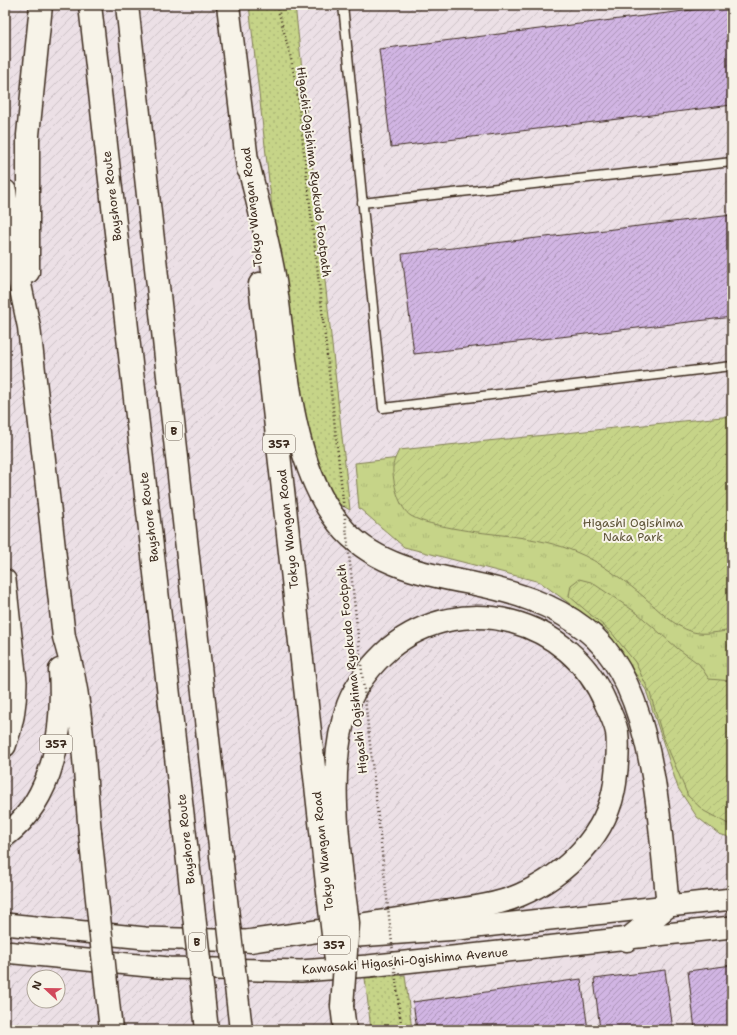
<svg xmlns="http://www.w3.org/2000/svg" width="737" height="1035" viewBox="0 0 737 1035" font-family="'Shantell Sans',sans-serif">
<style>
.industrial{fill:url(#industrial-furrows);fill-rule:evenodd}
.grass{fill:url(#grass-dots);stroke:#807f53}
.park{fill:url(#park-tufts);stroke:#807f53}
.garden{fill:url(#garden-furrows);stroke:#807f53}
.building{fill:url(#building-hatch);stroke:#3b2a1e}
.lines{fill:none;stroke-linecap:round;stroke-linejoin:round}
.lane-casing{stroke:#3b2a1e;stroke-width:11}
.secondary-casing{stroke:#3b2a1e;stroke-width:24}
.highway-casing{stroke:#3b2a1e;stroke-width:25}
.path{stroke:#3b2a1e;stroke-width:2.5;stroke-dasharray:1 3;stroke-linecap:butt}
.lane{stroke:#f7f3e8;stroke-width:8}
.secondary{stroke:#f7f3e8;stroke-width:21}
.highway{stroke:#f7f3e8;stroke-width:22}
.highway-bridge-casing{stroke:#3b2a1e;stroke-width:25;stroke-linecap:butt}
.path-bridge{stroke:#3b2a1e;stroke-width:2.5;stroke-dasharray:1 3;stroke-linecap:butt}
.highway-bridge{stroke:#f7f3e8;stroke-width:22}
.labels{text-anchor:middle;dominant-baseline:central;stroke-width:4;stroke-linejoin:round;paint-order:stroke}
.shield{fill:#f7f3e8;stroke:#73665b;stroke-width:1}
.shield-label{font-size:11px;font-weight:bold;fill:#3b2a1e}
.street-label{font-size:12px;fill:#3b2a1e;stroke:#f7f3e8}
.park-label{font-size:12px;fill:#5e5438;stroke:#f7f3e8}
</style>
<defs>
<pattern id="industrial-furrows" width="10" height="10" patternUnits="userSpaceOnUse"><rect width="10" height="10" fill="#ece0e6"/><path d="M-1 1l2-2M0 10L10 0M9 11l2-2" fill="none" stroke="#cbc0c5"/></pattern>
<pattern id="grass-dots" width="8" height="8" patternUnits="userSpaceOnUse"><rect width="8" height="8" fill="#c6d488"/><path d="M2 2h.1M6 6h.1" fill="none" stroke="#abb675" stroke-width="1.8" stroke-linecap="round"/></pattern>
<pattern id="park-tufts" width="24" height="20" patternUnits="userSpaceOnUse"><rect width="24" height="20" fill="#c6d488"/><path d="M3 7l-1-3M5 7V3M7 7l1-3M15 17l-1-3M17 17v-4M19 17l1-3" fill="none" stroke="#abb675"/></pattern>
<pattern id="garden-furrows" width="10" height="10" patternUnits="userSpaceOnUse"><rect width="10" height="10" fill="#c6d488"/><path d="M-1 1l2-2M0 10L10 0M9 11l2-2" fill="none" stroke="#abb675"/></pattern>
<pattern id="building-hatch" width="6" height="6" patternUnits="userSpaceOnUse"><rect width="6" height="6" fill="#d1b5e3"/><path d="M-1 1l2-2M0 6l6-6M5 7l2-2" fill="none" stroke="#ab93b7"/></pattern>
</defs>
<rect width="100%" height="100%" fill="#f7f3e8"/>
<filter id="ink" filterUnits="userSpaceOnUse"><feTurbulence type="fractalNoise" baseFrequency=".025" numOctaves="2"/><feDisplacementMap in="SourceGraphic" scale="8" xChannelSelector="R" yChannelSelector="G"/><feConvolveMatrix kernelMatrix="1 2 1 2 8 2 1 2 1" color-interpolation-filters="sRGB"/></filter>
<g filter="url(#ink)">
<path class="industrial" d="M5 5H732V1030H5ZM34 977H58V1001H34Z"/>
<path class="grass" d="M249 5H295L350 510 327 497 311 459 287 339Z
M405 975 412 1030H371L365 978Z"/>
<path class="park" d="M732 421V838L719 834 697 817 678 788 646 690 607 631 540 582 404 547 359 508 355 463Z"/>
<path class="garden" d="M732 416V630C720 632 704 635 693 632 673 626 659 610 644 597 625 581 599 561 576 552 537 535 493 536 452 528 438 525 423 523 411 516 399 509 392 480 393 467 393 461 397 455 399 450Z
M579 579 591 582 637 613 677 648 699 664 709 679 732 681V826L704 811 688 796 662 734 650 693 635 662 611 632 569 596 571 585Z"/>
<path class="building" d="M732 5V105L391 147 379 49Z
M732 215V317L414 354 402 254Z
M732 965V1030H695L688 971Z
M665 970 673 1030H600L594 979Z
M581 979 588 1030H417L413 1002Z"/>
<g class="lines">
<defs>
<path id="lane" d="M343 5 383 408 732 366
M362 203 732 162"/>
<path id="secondary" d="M5 580 16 682C16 704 13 725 5 746
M5 924 145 938 248 941
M329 938 458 929 732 899
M5 952 169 968 301 971 368 966 732 927"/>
<path id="highway" d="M90 5 187 853
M127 5 221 856
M228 5 248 169
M246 155C256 197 268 239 275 281 287 359 289 470 345 531 379 567 429 575 475 584 514 592 553 604 585 629 655 682 659 824 668 906L627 940
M5 191 12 247 29 327 64 637C83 700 84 768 90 833
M28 272V135L41 5
M260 284 327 884
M5 836C55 798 64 729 60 670
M250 941C312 932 374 923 436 913 463 909 495 906 520 895 566 875 608 834 615 783 617 767 619 748 617 732 615 723 610 712 606 704 570 618 463 589 390 648 373 663 356 684 348 705 329 759 336 822 342 877
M342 1006 345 1030"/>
</defs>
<use href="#lane" class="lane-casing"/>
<use href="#secondary" class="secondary-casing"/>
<use href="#highway" class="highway-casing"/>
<path class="path" d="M277 5 291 59 297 90 323 319
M400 1016 402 1030"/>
<use href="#lane" class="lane"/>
<use href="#secondary" class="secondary"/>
<use href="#highway" class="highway"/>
<defs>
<path id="highway-bridge" d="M90 833 111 1030
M187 853 207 1030
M221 856 241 1030
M327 884 336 960
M342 1006 348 923 342 877"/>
</defs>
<use href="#highway-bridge" class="highway-bridge-casing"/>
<path class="path-bridge" d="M323 319 400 1016"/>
<use href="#highway-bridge" class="highway-bridge"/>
</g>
</g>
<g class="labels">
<g class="shield">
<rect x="166" y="422" width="16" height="18" rx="3"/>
<rect x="263" y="435" width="32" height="18" rx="3"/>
<rect x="40" y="735" width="32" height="18" rx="3"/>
<rect x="189" y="933" width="16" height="18" rx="3"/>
<rect x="318" y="936" width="32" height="18" rx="3"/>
</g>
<g class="shield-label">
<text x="174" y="431">B</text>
<text x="279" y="444">357</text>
<text x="56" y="744">357</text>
<text x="197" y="942">B</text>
<text x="334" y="945">357</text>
</g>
<g class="street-label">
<text transform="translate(314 172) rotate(83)">Higashi-Ogishima Ryokudo Footpath</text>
<text transform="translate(112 196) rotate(-97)">Bayshore Route</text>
<text transform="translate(252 207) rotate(-96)">Tokyo Wangan Road</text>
<text transform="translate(149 517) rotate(-97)">Bayshore Route</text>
<text transform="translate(288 529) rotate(-96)">Tokyo Wangan Road</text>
<text transform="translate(352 669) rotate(-96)">Higashi Ogishima Ryokudo Footpath</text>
<text transform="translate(186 839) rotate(-96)">Bayshore Route</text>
<text transform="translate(323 851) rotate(-96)">Tokyo Wangan Road</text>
<text transform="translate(405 961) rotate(-5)">Kawasaki Higashi-Ogishima Avenue</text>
</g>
<g class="park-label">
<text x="633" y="523">Higashi Ogishima<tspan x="633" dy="14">Naka Park</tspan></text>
</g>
</g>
<rect width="737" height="1035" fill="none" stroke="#f7f3e8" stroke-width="20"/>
<rect x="10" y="10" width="717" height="1015" fill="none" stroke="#3b2a1e" stroke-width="1.5" filter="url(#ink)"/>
<g transform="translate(46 989) rotate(292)"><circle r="19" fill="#f7f3e8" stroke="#aca397"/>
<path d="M0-3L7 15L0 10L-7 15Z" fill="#d1495b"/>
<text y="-6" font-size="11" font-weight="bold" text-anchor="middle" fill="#3b2a1e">N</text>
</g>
</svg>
